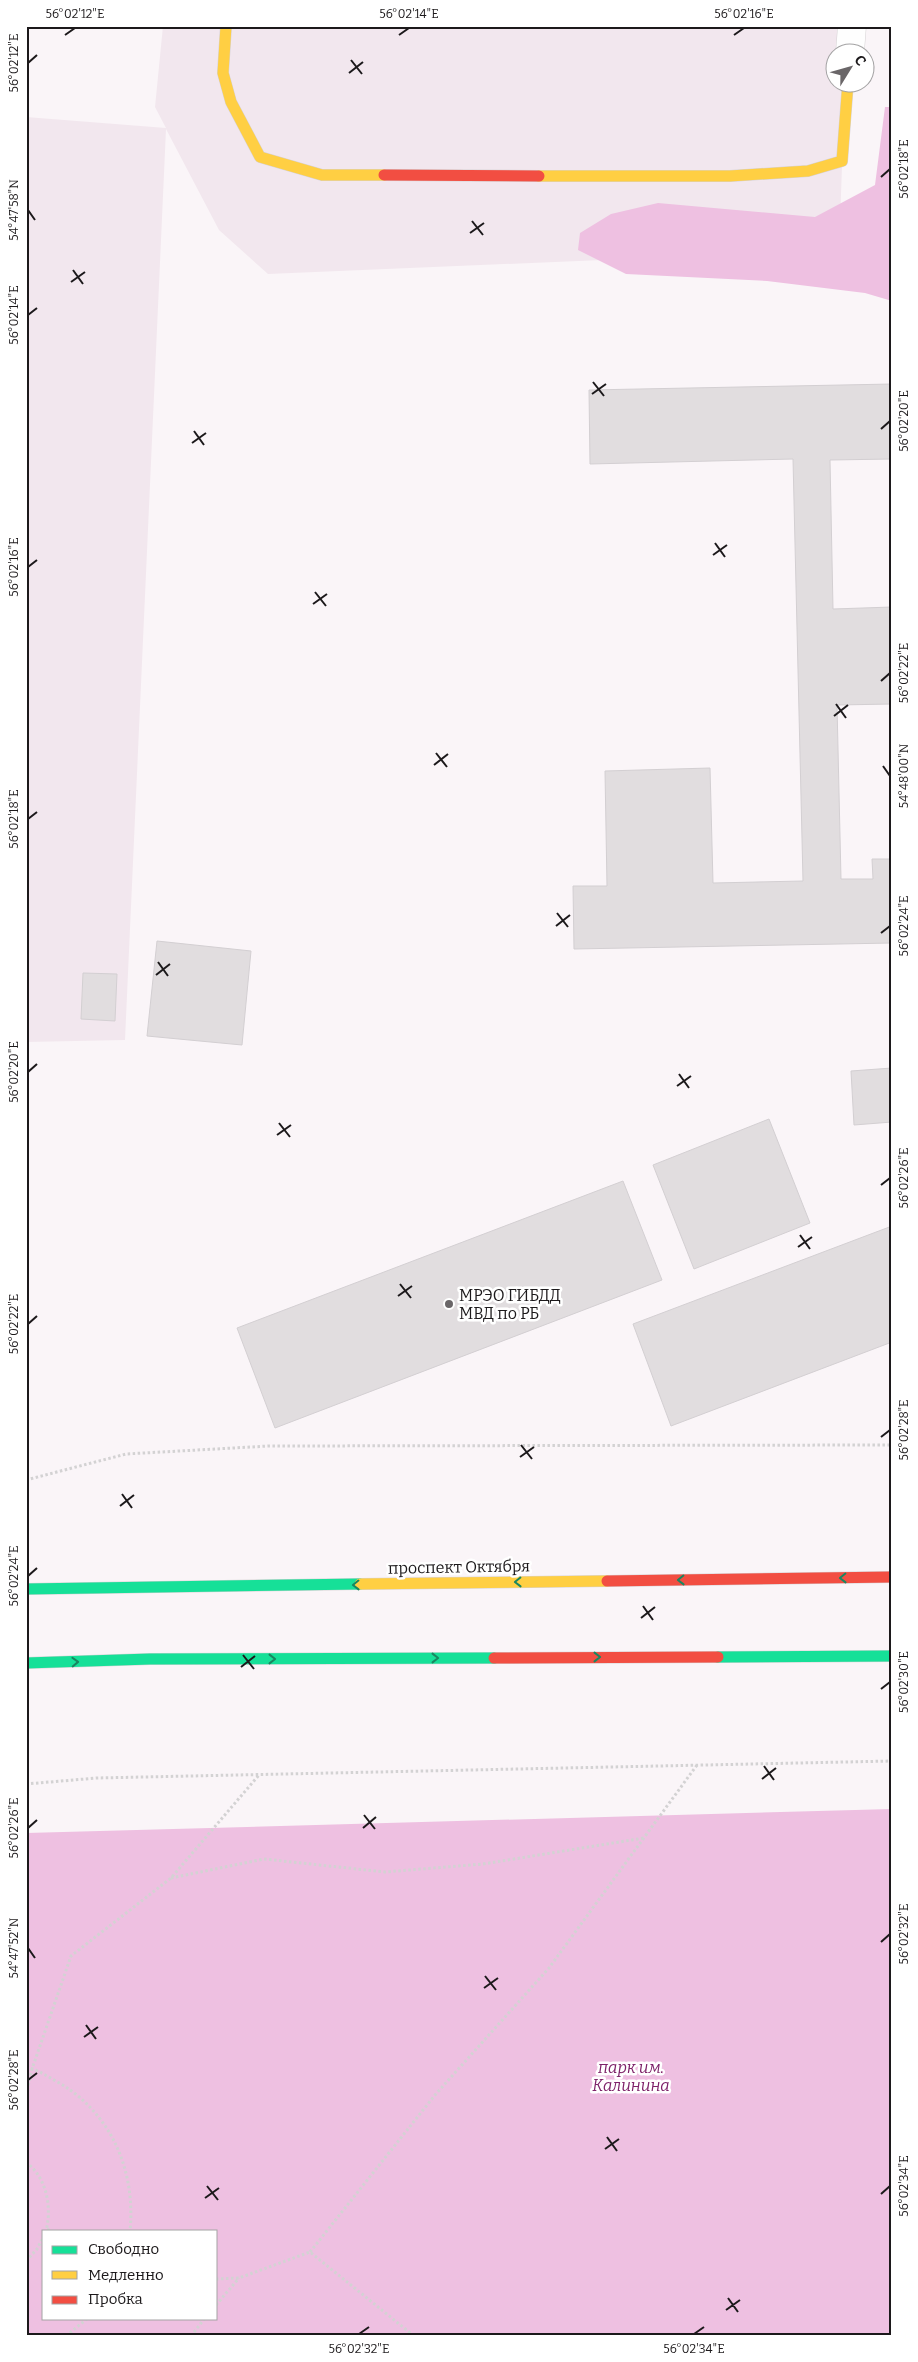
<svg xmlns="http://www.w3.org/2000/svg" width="918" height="2362" viewBox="0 0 918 2362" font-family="Bitter,serif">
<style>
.built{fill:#f2e7ee}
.forest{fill:#eec0e1;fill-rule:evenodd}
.building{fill:#e1dddf;stroke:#d3cfd2}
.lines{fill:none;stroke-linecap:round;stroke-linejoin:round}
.street-casing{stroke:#d6d2d4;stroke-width:29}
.fast-casing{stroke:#d6d2d4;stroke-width:12}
.slow-casing{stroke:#d6d2d4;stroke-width:12}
.jam-casing{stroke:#d6d2d4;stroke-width:12}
.path{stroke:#d3d2d3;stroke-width:3;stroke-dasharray:2.5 2.5;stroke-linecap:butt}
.street{stroke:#fefefe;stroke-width:28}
.fast{stroke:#16e098;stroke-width:11}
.slow{stroke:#ffcf43;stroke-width:11}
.jam{stroke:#f24e42;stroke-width:11}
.oneway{stroke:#198660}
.ticks{fill:none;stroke:#1c191b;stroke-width:2}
.poi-dot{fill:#6a6668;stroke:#fff;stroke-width:2}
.labels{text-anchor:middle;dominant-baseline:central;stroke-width:5;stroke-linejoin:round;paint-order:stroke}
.poi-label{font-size:16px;fill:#1c191b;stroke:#fff;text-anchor:start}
.street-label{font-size:16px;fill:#1c191b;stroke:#fff}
.park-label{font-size:16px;font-style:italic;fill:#7e236a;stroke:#fff}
.neatline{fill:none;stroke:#1c191b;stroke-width:2}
.ticks-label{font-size:12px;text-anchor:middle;fill:#1c191b}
</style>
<rect width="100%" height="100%" fill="#faf5f8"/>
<path class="built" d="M163 26H847L846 52H836V82L845 83 839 250 268 274 219 230 166 129 125 1040 26 1042V117L166 128 155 107Z"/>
<path class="forest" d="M885 107H892V301L865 293 767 281 626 274 578 250 580 233 611 214 658 203 815 217 875 185Z
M892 1809V2336H26V1833ZM44 2231H216V2318H44Z"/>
<path class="building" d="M892 384V459L830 460 833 609 892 607V704L837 705 841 879H873L872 859H892V943L574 949 573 886H607L605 771 710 768 713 883 803 881 793 459 590 464 589 390Z
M157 941 251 951 242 1045 147 1036Z
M83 973 117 974 115 1021 81 1019Z
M892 1068V1122L854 1125 851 1071Z
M769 1119 810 1223 694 1269 653 1165Z
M623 1181 662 1280 275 1428 237 1328Z
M892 1226V1342L671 1426 633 1324Z"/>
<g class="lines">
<defs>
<path id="street" d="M850 52 852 26"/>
<path id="fast" d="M26 1589 360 1584
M718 1657 892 1656
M26 1663 150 1659 494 1658"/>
<path id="slow" d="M226 26 223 73 231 102 260 157 322 175H384
M539 176H730L808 171 842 161 848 82
M360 1584 607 1581"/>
<path id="jam" d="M384 175 539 176
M607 1581 892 1577
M494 1658 718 1657"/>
</defs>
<use href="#street" class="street-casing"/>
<use href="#fast" class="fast-casing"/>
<use href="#slow" class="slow-casing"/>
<use href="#jam" class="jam-casing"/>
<path class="path" d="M26 1480 126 1454 269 1446 892 1445
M26 1784 97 1778 892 1761
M171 1878 264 1859 385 1872 483 1864 644 1838
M26 2067C36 2069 45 2075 54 2080 110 2110 136 2169 130 2231
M26 2095 32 2069 71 1956 171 1878 259 1775
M26 2162C47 2178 52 2207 46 2231
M47 2229 52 2231
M310 2252 435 2095 549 1968 697 1765
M26 2261 37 2249 44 2236
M216 2279 239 2278 310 2252 414 2336
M216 2305 239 2278
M66 2336 88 2318
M191 2336 205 2318"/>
<use href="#street" class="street"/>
<use href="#fast" class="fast"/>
<use href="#slow" class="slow"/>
<use href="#jam" class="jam"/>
</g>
<defs><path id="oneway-chevron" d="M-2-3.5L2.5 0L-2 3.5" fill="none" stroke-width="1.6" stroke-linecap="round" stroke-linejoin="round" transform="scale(1.25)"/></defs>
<g class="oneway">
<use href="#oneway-chevron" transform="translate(843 1578) rotate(179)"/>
<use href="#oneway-chevron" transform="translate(681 1580) rotate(179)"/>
<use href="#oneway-chevron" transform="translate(518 1582) rotate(179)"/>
<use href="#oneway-chevron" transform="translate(356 1585) rotate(179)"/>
<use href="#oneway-chevron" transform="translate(597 1657)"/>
<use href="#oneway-chevron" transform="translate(435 1658)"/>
<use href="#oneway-chevron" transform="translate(272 1659)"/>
<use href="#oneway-chevron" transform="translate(75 1662) rotate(-2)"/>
</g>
<path class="ticks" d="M65 35 75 28M399 35 409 28M734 35 744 28M351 60 362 74M28 63 37 55M349 73 363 62M881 177 890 169M28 210 35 220M472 221 483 235M470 233 484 223M73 270 83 284M71 282 85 272M28 315 37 308M593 382 604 396M592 394 606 384M881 429 890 421M194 431 204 445M192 443 206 433M715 543 725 557M713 555 727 545M28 567 37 560M315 592 326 606M313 604 327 594M881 681 890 673M836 704 846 718M834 716 848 705M436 753 447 767M434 765 448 754M883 766 890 776M28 819 37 812M557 913 568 927M556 926 570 915M881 933 890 926M158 962 168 976M156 975 170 964M28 1072 37 1064M679 1074 689 1088M677 1086 691 1076M279 1123 290 1137M277 1135 291 1125M881 1185 890 1178M800 1235 810 1249M798 1247 812 1237M400 1284 411 1298M398 1296 412 1286M28 1324 37 1316M881 1437 890 1430M521 1445 532 1459M520 1457 534 1447M122 1494 132 1508M120 1506 134 1495M28 1576 37 1568M643 1606 653 1620M641 1618 655 1607M243 1655 254 1669M241 1667 255 1656M881 1689 890 1682M764 1766 774 1780M762 1779 776 1768M364 1815 375 1829M28 1828 37 1820M363 1828 376 1817M881 1942 890 1934M28 1948 35 1958M485 1976 496 1990M484 1988 498 1978M86 2025 96 2039M84 2037 98 2027M28 2080 37 2073M607 2137 617 2151M605 2149 619 2139M207 2186 218 2200M881 2194 890 2186M205 2198 219 2188M728 2298 738 2312M726 2310 740 2300M359 2334 369 2327M694 2334 704 2327"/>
<circle class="poi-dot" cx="449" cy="1304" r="5"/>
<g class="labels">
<g class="poi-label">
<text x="459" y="1295">МРЭО ГИБДД<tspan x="459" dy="18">МВД по РБ</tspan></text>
</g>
<g class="street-label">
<text transform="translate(459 1567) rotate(-1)">проспект Октября</text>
</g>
<g class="park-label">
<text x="631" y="2067">парк им.<tspan x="631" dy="18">Калинина</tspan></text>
</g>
</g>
<rect width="918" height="2362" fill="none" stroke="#ffffff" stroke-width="55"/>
<rect x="42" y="2230" width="175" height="90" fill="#ffffff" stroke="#a4a3a4"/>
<rect x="52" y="2246" width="25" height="8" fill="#16e098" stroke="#a4a3a4"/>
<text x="88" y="2254" font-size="15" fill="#1c191b">Свободно</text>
<rect x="52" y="2271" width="25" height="8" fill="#ffcf43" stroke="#a4a3a4"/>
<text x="88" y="2280" font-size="15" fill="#1c191b">Медленно</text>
<rect x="52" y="2296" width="25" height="8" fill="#f24e42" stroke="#a4a3a4"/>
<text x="88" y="2304" font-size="15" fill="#1c191b">Пробка</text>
<g transform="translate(850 68) rotate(53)"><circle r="24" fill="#ffffff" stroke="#a4a3a4"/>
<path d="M0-4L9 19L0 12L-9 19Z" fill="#6a6668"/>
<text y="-8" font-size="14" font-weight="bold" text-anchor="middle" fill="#1c191b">С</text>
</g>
<rect x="28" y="28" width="862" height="2306" class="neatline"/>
<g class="ticks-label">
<text x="75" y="18">56°02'12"E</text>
<text x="409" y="18">56°02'14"E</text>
<text x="744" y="18">56°02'16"E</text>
<text transform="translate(14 63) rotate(-90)" y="4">56°02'12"E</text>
<text transform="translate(904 169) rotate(-90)" y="4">56°02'18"E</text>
<text transform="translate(14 210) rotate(-90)" y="4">54°47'58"N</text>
<text transform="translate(14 315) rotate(-90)" y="4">56°02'14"E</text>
<text transform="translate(904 421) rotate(-90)" y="4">56°02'20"E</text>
<text transform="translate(14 567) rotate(-90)" y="4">56°02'16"E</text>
<text transform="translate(904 673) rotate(-90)" y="4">56°02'22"E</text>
<text transform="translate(904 776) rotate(-90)" y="4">54°48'00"N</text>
<text transform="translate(14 819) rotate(-90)" y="4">56°02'18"E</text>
<text transform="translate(904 926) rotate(-90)" y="4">56°02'24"E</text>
<text transform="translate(14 1072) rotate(-90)" y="4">56°02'20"E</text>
<text transform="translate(904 1178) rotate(-90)" y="4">56°02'26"E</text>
<text transform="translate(14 1324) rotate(-90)" y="4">56°02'22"E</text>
<text transform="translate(904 1430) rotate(-90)" y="4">56°02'28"E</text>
<text transform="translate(14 1576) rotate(-90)" y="4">56°02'24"E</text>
<text transform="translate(904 1682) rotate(-90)" y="4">56°02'30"E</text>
<text transform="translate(14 1828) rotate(-90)" y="4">56°02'26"E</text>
<text transform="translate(904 1934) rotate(-90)" y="4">56°02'32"E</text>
<text transform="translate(14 1948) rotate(-90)" y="4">54°47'52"N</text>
<text transform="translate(14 2080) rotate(-90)" y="4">56°02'28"E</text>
<text transform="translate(904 2186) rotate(-90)" y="4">56°02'34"E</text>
<text x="359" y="2353">56°02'32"E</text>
<text x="694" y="2353">56°02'34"E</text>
</g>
</svg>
